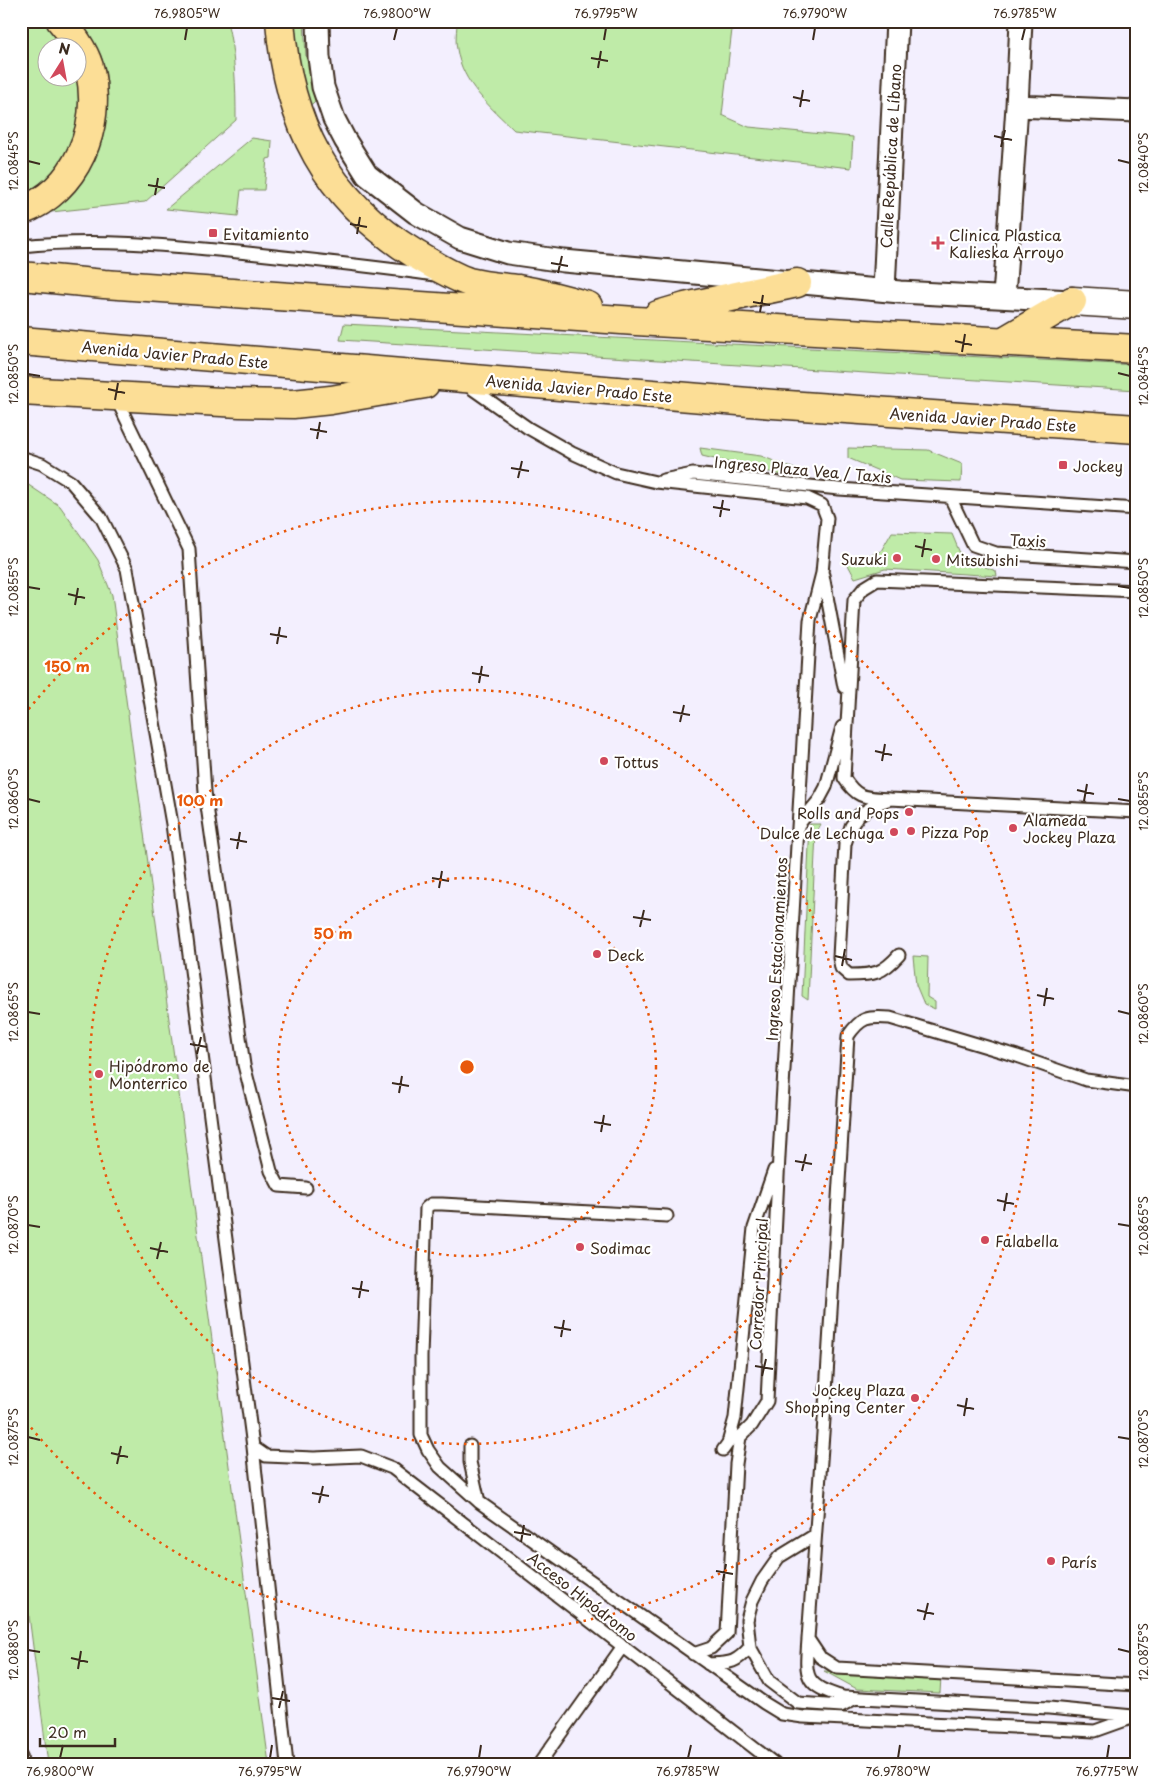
<svg xmlns="http://www.w3.org/2000/svg" width="1158" height="1785" viewBox="0 0 1158 1785" font-family="'Playpen Sans',sans-serif">
<style>
.green{fill:#bfeba8;stroke:#7d8a63}
.lines{fill:none;stroke-linecap:round;stroke-linejoin:round}
.lane-casing{stroke:#3b2a1e;stroke-width:15}
.street-casing{stroke:#3b2a1e;stroke-width:25}
.secondary-casing{stroke:#3b2a1e;stroke-width:31}
.highway-casing{stroke:#3b2a1e;stroke-width:31}
.lane{stroke:#fff;stroke-width:11}
.street{stroke:#fff;stroke-width:21}
.secondary{stroke:#fff;stroke-width:28}
.highway{stroke:#fcde96;stroke-width:28}
.ticks{fill:none;stroke:#3b2a1e;stroke-width:2}
.ring{fill:none;stroke:#e8590c;stroke-width:2.5;stroke-dasharray:2.5 5}
.poi-dot{fill:#d1495b;stroke:#fff;stroke-width:2}
.labels{text-anchor:middle;dominant-baseline:central;stroke-width:4.5;stroke-linejoin:round;paint-order:stroke}
.street-label{font-size:15px;fill:#3b2a1e;stroke:#fff}
.poi-label{font-size:15px;fill:#3b2a1e;stroke:#fff;text-anchor:start}
.centre{fill:#e8590c;stroke:#fff;stroke-width:2.5}
.ring-label{font-size:15px;text-anchor:middle;font-weight:bold;fill:#e8590c;stroke:#fff;stroke-width:4.5;stroke-linejoin:round;paint-order:stroke}
.neatline{fill:none;stroke:#3b2a1e;stroke-width:2}
.ticks-label{font-size:12px;text-anchor:middle;fill:#3b2a1e}
</style>
<rect width="100%" height="100%" fill="#f3effe"/>
<filter id="ink" filterUnits="userSpaceOnUse"><feTurbulence type="fractalNoise" baseFrequency=".02" numOctaves="2"/><feDisplacementMap in="SourceGraphic" scale="10" xChannelSelector="R" yChannelSelector="G"/><feConvolveMatrix kernelMatrix="1 2 1 2 8 2 1 2 1" color-interpolation-filters="sRGB"/></filter>
<g filter="url(#ink)">
<path class="green" d="M21 21C27 21 33 20 39 21 50 24 60 38 66 47L48 48V78H78L84 101 75 146 58 174 21 200Z
M80 21H227C235 54 236 86 236 120L145 202 51 212C57 207 64 203 69 198 98 169 113 108 105 69 101 51 90 36 80 21Z
M288 21H304L306 57 319 98 308 107Z
M457 21H733L722 115 749 127 853 137 851 168 514 130C490 107 462 83 457 49 455 40 457 30 457 21Z
M252 138 272 141 271 158 267 159 264 190H241L238 216 166 209Z
M344 324 1137 365V390L340 340Z
M700 448 761 456 800 471 782 475 702 456Z
M848 448 928 450 962 464 961 482 900 480 848 458Z
M21 480 60 506 98 560 112 595 269 1764H48L21 1553Z
M892 532 952 534 962 558 996 571 997 576 885 569 855 578 847 563 881 551Z
M810 824H821L816 833 808 1000 802 996Z
M913 956 928 957 927 997 935 1002V1009L924 1004 916 985Z
M824 1671 941 1677 940 1693 857 1689Z"/>
<g class="lines">
<defs>
<path id="lane" d="M21 246C94 238 166 245 238 252 304 259 369 266 435 275
M467 385 528 428 572 453 616 473 656 482 807 498 822 505 827 518 822 573 810 620 779 1156 767 1401 752 1425 740 1437 736 1464 727 1633 711 1648 693 1654
M116 398 189 549 205 792 244 1065 271 1171 279 1186 306 1188
M21 457 42 464 71 482 101 517 127 569 172 824 253 1447 287 1764
M663 480 693 474 839 489 1137 509
M950 497 973 545 996 553 1137 562
M823 575 844 687
M890 799C866 797 858 800 844 778L854 600 864 588 877 580 1137 591
M799 824 819 800 826 787 842 727
M899 955C882 974 874 975 849 975L841 968 839 957 845 844 851 826 859 815 876 804 890 799 1137 812
M1137 1087 1086 1080 1017 1056 890 1018C868 1016 861 1017 848 1036L826 1392 808 1639 820 1657 837 1668 1137 1685
M667 1216 442 1204H431L426 1208 421 1357V1435L428 1450 440 1467 479 1502 764 1703 782 1714 803 1717 1095 1731 1137 1716
M470 1446V1462L479 1502
M253 1447 266 1456 314 1458 361 1456 392 1468 775 1764
M723 1450 728 1443 735 1418 754 1228 774 1170
M808 1639C805 1678 804 1685 843 1697L1049 1708 1133 1716
M750 1647 769 1681 798 1703 841 1706 856 1698
M708 1664C730 1663 735 1664 750 1647L747 1620 752 1601 762 1581 779 1557 815 1535
M21 1756 22 1764
M539 1764 623 1646"/>
<path id="street" d="M318 21 319 57 323 87 334 119 345 140 367 175 416 213 460 238 508 253 564 261 900 292 1072 301
M1017 106 1137 111
M884 290 897 21
M1004 297 1017 106 1021 21"/>
<path id="secondary" d="M1072 301 1137 305"/>
<path id="highway" d="M280 21C288 124 326 199 415 254 430 263 453 277 469 282 485 286 502 287 518 289 542 293 565 299 588 306
M21 211C77 190 102 127 90 71 86 52 73 35 61 21
M21 276 104 284 636 321 1137 349
M658 315 685 307 797 283
M21 341 773 404 1137 429
M1002 342 1072 301
M21 391 240 403 293 404 331 400 425 384"/>
</defs>
<use href="#lane" class="lane-casing"/>
<use href="#street" class="street-casing"/>
<use href="#secondary" class="secondary-casing"/>
<use href="#highway" class="highway-casing"/>
<use href="#lane" class="lane"/>
<use href="#street" class="street"/>
<use href="#secondary" class="secondary"/>
<use href="#highway" class="highway"/>
</g>
</g>
<path class="ticks" d="M185 40 187 28M394 40 397 28M604 40 606 28M813 40 815 28M1022 40 1025 28M591 58 608 61M598 68 601 51M793 97 810 101M800 107 803 90M994 136 1012 140M1001 147 1005 130M1118 160 1130 163M28 161 40 164M148 185 165 188M155 195 158 178M350 224 367 227M357 234 360 217M551 263 568 266M558 273 562 256M753 302 770 305M760 312 763 295M955 341 972 345M962 352 965 334M1118 373 1130 376M28 374 40 376M108 389 125 393M115 400 118 383M310 429 327 432M317 439 320 422M511 468 529 471M518 478 522 461M713 507 730 510M720 517 723 500M915 546 932 550M922 557 925 539M1118 586 1130 588M28 587 40 589M68 594 85 598M75 605 78 588M270 634 287 637M277 644 280 627M472 673 489 676M479 683 482 666M673 712 690 715M680 722 684 705M875 751 892 755M882 761 885 744M1077 790 1094 794M28 799 40 802M1118 799 1130 801M1084 801 1087 784M230 839 247 842M237 849 240 832M432 878 449 881M439 888 442 871M633 917 651 920M640 927 644 910M835 956 852 960M842 966 845 949M1037 995 1054 999M1044 1006 1047 988M1118 1011 1130 1014M28 1012 40 1014M190 1044 207 1047M197 1054 201 1037M392 1083 409 1086M399 1093 402 1076M594 1122 611 1125M601 1132 604 1115M795 1161 812 1164M802 1171 806 1154M997 1200 1014 1204M1004 1211 1007 1193M1118 1224 1130 1226M28 1225 40 1227M150 1248 168 1252M157 1259 161 1242M352 1288 369 1291M359 1298 362 1281M554 1327 571 1330M561 1337 564 1320M755 1366 773 1369M762 1376 766 1359M957 1405 974 1409M964 1416 967 1398M28 1437 40 1440M1118 1437 1130 1439M111 1453 128 1457M117 1464 121 1446M312 1493 329 1496M319 1503 323 1486M514 1532 531 1535M521 1542 524 1525M716 1571 733 1574M723 1581 726 1564M917 1610 934 1614M924 1620 928 1603M1118 1649 1130 1652M28 1650 40 1652M71 1658 88 1662M78 1669 81 1651M272 1698 290 1701M279 1708 283 1691M60 1758 63 1745M270 1758 272 1745M479 1758 481 1745M688 1758 691 1745M898 1758 900 1745M1107 1758 1109 1745"/>
<g class="ring">
<circle cx="467" cy="1067" r="189"/>
<circle cx="467" cy="1067" r="377"/>
<path d="M24 715A566 566 0 1 1 24 1419"/>
</g>
<g class="poi-dot">
<rect x="208" y="228" width="10" height="10" rx="2.5"/>
<path d="M935.5 235.5h5v5h5v5h-5v5h-5v-5h-5v-5h5z"/>
<rect x="1058" y="460" width="10" height="10" rx="2.5"/>
<circle cx="897" cy="558" r="5"/>
<circle cx="936" cy="559" r="5"/>
<circle cx="604" cy="761" r="5"/>
<circle cx="909" cy="812" r="5"/>
<circle cx="1013" cy="828" r="5"/>
<circle cx="911" cy="831" r="5"/>
<circle cx="894" cy="832" r="5"/>
<circle cx="597" cy="954" r="5"/>
<circle cx="99" cy="1074" r="5"/>
<circle cx="985" cy="1240" r="5"/>
<circle cx="580" cy="1247" r="5"/>
<circle cx="915" cy="1398" r="5"/>
<circle cx="1051" cy="1561" r="5"/>
</g>
<g class="labels">
<g class="street-label">
<text transform="translate(890 156) rotate(-87)">Calle República de Líbano</text>
<text transform="translate(175 354) rotate(5)">Avenida Javier Prado Este</text>
<text transform="translate(579 388) rotate(5)">Avenida Javier Prado Este</text>
<text transform="translate(983 419) rotate(4)">Avenida Javier Prado Este</text>
<text transform="translate(803 469) rotate(5)">Ingreso Plaza Vea / Taxis</text>
<text transform="translate(1028 540) rotate(3)">Taxis</text>
<text transform="translate(776 949) rotate(-87)">Ingreso Estacionamientos</text>
<text transform="translate(758 1284) rotate(-87)">Corredor Principal</text>
<text transform="translate(583 1596) rotate(38)">Acceso Hipódromo</text>
</g>
<g class="poi-label">
<text x="223" y="233">Evitamiento</text>
<text x="949" y="234">Clinica Plastica<tspan x="949" dy="17">Kalieska Arroyo</tspan></text>
<text x="1073" y="465">Jockey</text>
<text x="887" y="558" text-anchor="end">Suzuki</text>
<text x="946" y="559">Mitsubishi</text>
<text x="614" y="761">Tottus</text>
<text x="899" y="812" text-anchor="end">Rolls and Pops</text>
<text x="1023" y="819">Alameda<tspan x="1023" dy="17">Jockey Plaza</tspan></text>
<text x="921" y="831">Pizza Pop</text>
<text x="884" y="832" text-anchor="end">Dulce de Lechuga</text>
<text x="607" y="954">Deck</text>
<text x="109" y="1065">Hipódromo de<tspan x="109" dy="17">Monterrico</tspan></text>
<text x="995" y="1240">Falabella</text>
<text x="590" y="1247">Sodimac</text>
<text x="905" y="1389" text-anchor="end">Jockey Plaza<tspan x="905" dy="17">Shopping Center</tspan></text>
<text x="1061" y="1561">París</text>
</g>
</g>
<circle cx="467" cy="1067" r="8" class="centre"/>
<g class="ring-label">
<text x="67" y="672">150 m</text>
<text x="200" y="806">100 m</text>
<text x="333" y="939">50 m</text>
</g>
<rect width="1158" height="1785" fill="none" stroke="#fff" stroke-width="55"/>
<g transform="translate(62 62) rotate(11)"><circle r="24" fill="#ffffff" stroke="#b1aaa5"/>
<path d="M0-4L9 19L0 12L-9 19Z" fill="#d1495b"/>
<text y="-8" font-size="14" font-weight="bold" text-anchor="middle" fill="#3b2a1e">N</text>
</g>
<path d="M40 1738v8h75v-8" fill="none" stroke="#3b2a1e" stroke-width="2.5"/>
<text x="48" y="1738" font-size="15" fill="#3b2a1e" stroke="#ffffff" stroke-width="4" paint-order="stroke">20 m</text>
<rect x="28" y="28" width="1102" height="1730" class="neatline"/>
<g class="ticks-label">
<text x="187" y="18">76.9805°W</text>
<text x="397" y="18">76.9800°W</text>
<text x="606" y="18">76.9795°W</text>
<text x="815" y="18">76.9790°W</text>
<text x="1025" y="18">76.9785°W</text>
<text transform="translate(14 161) rotate(-90)" y="4">12.0845°S</text>
<text transform="translate(1144 163) rotate(-90)" y="4">12.0840°S</text>
<text transform="translate(14 374) rotate(-90)" y="4">12.0850°S</text>
<text transform="translate(1144 376) rotate(-90)" y="4">12.0845°S</text>
<text transform="translate(14 587) rotate(-90)" y="4">12.0855°S</text>
<text transform="translate(1144 588) rotate(-90)" y="4">12.0850°S</text>
<text transform="translate(14 799) rotate(-90)" y="4">12.0860°S</text>
<text transform="translate(1144 801) rotate(-90)" y="4">12.0855°S</text>
<text transform="translate(14 1012) rotate(-90)" y="4">12.0865°S</text>
<text transform="translate(1144 1014) rotate(-90)" y="4">12.0860°S</text>
<text transform="translate(14 1225) rotate(-90)" y="4">12.0870°S</text>
<text transform="translate(1144 1226) rotate(-90)" y="4">12.0865°S</text>
<text transform="translate(14 1437) rotate(-90)" y="4">12.0875°S</text>
<text transform="translate(1144 1439) rotate(-90)" y="4">12.0870°S</text>
<text transform="translate(14 1650) rotate(-90)" y="4">12.0880°S</text>
<text transform="translate(1144 1652) rotate(-90)" y="4">12.0875°S</text>
<text x="60" y="1776">76.9800°W</text>
<text x="270" y="1776">76.9795°W</text>
<text x="479" y="1776">76.9790°W</text>
<text x="688" y="1776">76.9785°W</text>
<text x="898" y="1776">76.9780°W</text>
<text x="1107" y="1776">76.9775°W</text>
</g>
</svg>
